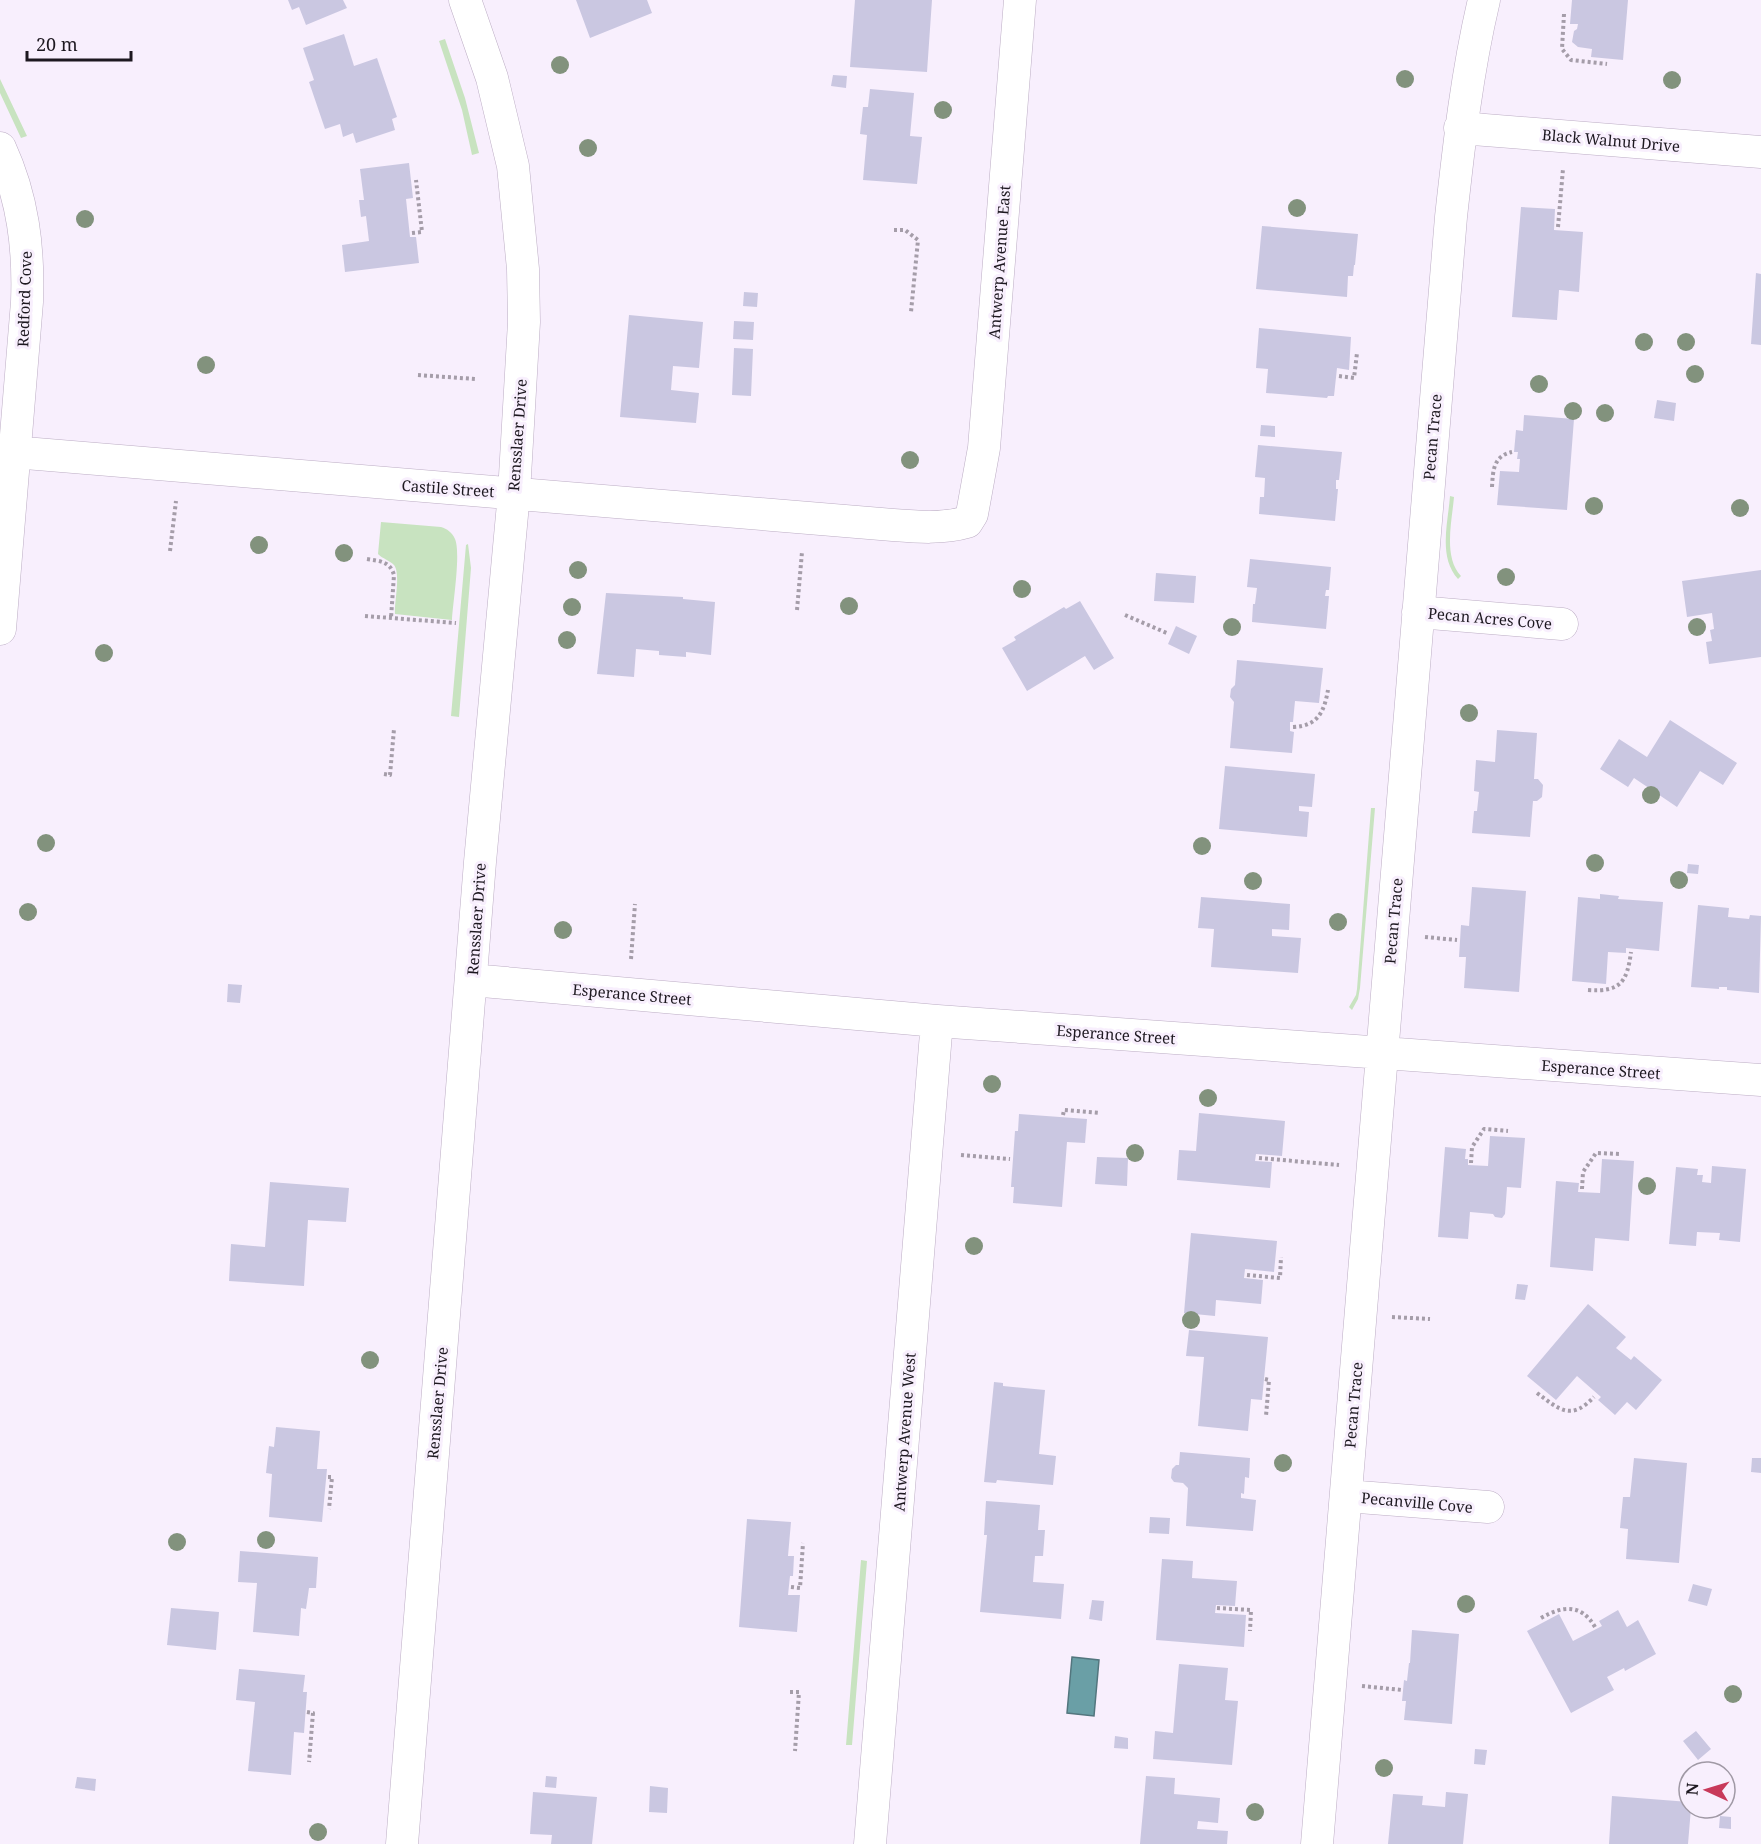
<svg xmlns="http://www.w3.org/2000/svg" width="1761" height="1844" viewBox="0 0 1761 1844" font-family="'Noto Serif',serif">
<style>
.green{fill:#c8e3c0}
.water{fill:#6a9fa6;stroke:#53767e;stroke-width:1.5}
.building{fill:#cac7e1}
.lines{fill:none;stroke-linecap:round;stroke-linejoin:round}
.minor-casing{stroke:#bcadc4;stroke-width:33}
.path{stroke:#a59da9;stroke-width:4;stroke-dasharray:3 3;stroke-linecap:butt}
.minor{stroke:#fff;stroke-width:32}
.tree{fill:#82927d}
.labels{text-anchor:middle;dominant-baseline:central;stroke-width:6;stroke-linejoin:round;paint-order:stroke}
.street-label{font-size:15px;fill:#1d1820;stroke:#f8effd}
</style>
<rect width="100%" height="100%" fill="#f8effd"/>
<path class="green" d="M445 39 465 98 479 153 472 155 462 110 439 41Z
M0 79 27 136 21 138 0 93Z
M1450 496 1454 497C1452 521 1443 557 1461 576L1458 579C1438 557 1448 523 1450 496Z
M381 522 441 527C447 529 452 532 455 539 461 553 453 602 452 620L395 614C394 603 401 574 394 565 389 560 383 559 378 554Z
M468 544 471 568 459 717 451 716 466 545Z
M1371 808H1375L1360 988 1358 999 1352 1010 1349 1007 1356 995 1357 989Z
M861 1560 867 1561 852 1745H846Z"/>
<path class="water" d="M1072 1657 1099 1660 1094 1716 1067 1713Z"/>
<path class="building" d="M288 0H343L347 8 306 25 299 7 292 10Z
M576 0H647L652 13 590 38Z
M855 0H932L927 72 850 67Z
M1572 0H1628L1623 60 1591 57 1592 49 1578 47 1572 42 1574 31 1577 29 1578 24H1570Z
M344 34 354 66 377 58 397 117 392 119 395 130 356 143 353 133 343 137 340 124 325 129 309 82 314 80 303 48Z
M833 75 847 76 846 88 831 86Z
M870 89 914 93 910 136 922 137 917 184 863 180 867 135 860 134 863 107H868Z
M409 163 413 198 406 199 410 237H416L419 263 345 272 342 245 369 241 366 216 361 217 359 200H364L360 169Z
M1521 207 1555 209 1554 230 1583 232 1579 292 1559 290 1557 320 1512 317Z
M1262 226 1358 234 1355 265H1354L1353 276H1348L1347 297 1256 289Z
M1756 273 1761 274V345L1751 344Z
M744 292 758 293 757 307 743 306Z
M629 315 703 322 699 368 673 366 671 390 699 393 696 423 620 417Z
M734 321 754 322 753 340 733 339Z
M1259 328 1351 337 1349 370 1337 368 1334 396H1328L1327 398 1266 393 1268 369 1256 368Z
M734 348 753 349 751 396 732 395Z
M1657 400 1676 403 1674 421 1654 418Z
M1524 415 1574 419 1567 510 1497 505 1500 471 1519 472 1520 459H1517L1518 452H1514L1516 430 1523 431Z
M1261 425 1275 426V437L1260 436Z
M1258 445 1342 452 1339 480H1336V489H1338L1335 521 1259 514 1260 497H1264L1265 478 1255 477Z
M1250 559 1331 567 1329 590H1326L1325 596H1329L1326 629 1252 622 1253 604H1255L1257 588 1247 587Z
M1761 570V657L1709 664 1706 642 1712 641 1710 630 1714 629 1712 613 1687 617 1682 581Z
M1156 573 1196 576 1194 603 1154 601Z
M606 593 683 597V599L715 602 711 655 686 652V657L659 655V651L636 649 634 677 597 674Z
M1080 601 1114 658 1094 670 1085 656 1027 691 1002 648 1016 640 1014 637 1064 607 1066 609Z
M1176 626 1197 636 1189 654 1168 644Z
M1237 660 1323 668 1319 703 1295 701 1293 722H1290V731L1294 732 1292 753 1230 748 1234 702 1230 697 1231 689 1235 685Z
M1670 720 1737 763 1723 785 1700 771 1677 807 1634 778 1628 787 1600 769 1619 739 1647 757Z
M1497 730 1537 733 1534 779H1538L1543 785 1542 797 1537 801H1533L1530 837 1472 833 1474 811H1477L1479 792 1474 791 1476 760 1495 762Z
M1225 766 1315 774 1312 807 1299 806V811L1309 812 1307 837 1219 829Z
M1688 864 1699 865 1698 874 1687 873Z
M1472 887 1526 891 1519 992 1464 988 1466 957H1459L1461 925 1469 926Z
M1600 894 1619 896 1618 899 1663 902 1659 951 1626 948V953L1608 952 1606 984 1572 981 1578 897 1600 899Z
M1201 897 1290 904 1289 930 1272 929V936L1301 938 1298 973 1211 967 1214 929 1198 928Z
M1698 905 1729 908 1728 917 1749 919 1750 915 1761 916 1759 993 1727 990V987H1719V989L1691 987Z
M228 984 242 985 240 1003 227 1002Z
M1199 1113 1285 1121 1282 1156 1256 1154 1255 1161 1272 1162 1270 1188 1177 1180 1179 1150 1196 1151Z
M1019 1114 1087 1119 1085 1143 1067 1142 1062 1207 1013 1203 1014 1187H1011L1015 1131H1018Z
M1490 1136 1525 1138 1521 1188 1507 1187 1505 1214 1502 1218 1495 1217 1493 1214 1470 1212 1468 1239 1438 1237 1445 1147 1466 1149 1465 1159H1468V1165L1488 1166Z
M1097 1157 1128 1158 1127 1186 1095 1184Z
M1602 1159 1634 1161 1629 1241 1595 1238 1593 1271 1550 1267 1556 1181 1579 1183 1578 1192 1600 1193Z
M1712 1166 1746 1169 1740 1242 1719 1240 1720 1233 1697 1232 1696 1246 1669 1244 1676 1167 1698 1169 1697 1175H1703L1702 1182 1711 1183Z
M270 1182 349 1188 346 1222 308 1220 304 1286 229 1281 231 1244 265 1247Z
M1191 1233 1277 1241 1274 1272 1245 1269 1244 1278 1263 1280 1261 1304 1216 1300 1215 1316 1184 1313Z
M1517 1284 1528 1285 1525 1300 1515 1299Z
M1588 1304 1626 1337 1616 1348 1631 1360 1634 1356 1662 1380 1636 1410 1627 1402 1615 1415 1598 1400 1601 1397 1577 1376 1556 1400 1527 1376Z
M1189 1330 1268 1337 1262 1400 1251 1399 1248 1431 1198 1426 1204 1357 1186 1356Z
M994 1382 1003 1383V1386L1045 1390 1039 1454 1056 1456 1053 1485 997 1480 996 1483 984 1482Z
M276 1427 320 1431 317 1469H327L322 1522 269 1517 272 1474 266 1473 269 1446 274 1447Z
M1180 1452 1250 1458 1249 1478 1245 1477 1244 1494 1241 1493V1498L1256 1500 1253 1531 1186 1526 1188 1488 1183 1483 1174 1482 1171 1478 1172 1469 1176 1465H1179Z
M1634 1458 1687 1463 1679 1563 1626 1559 1628 1529 1620 1528 1623 1497H1630Z
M1752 1458H1761V1473L1751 1472Z
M986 1501 1040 1505 1038 1530H1045L1043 1556H1035L1033 1582 1064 1584 1061 1619 980 1612 987 1535H984Z
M1150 1517 1170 1518 1169 1534 1149 1533Z
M747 1519 791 1522 788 1556H794L793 1576H790L788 1595H800L797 1632 739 1627Z
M240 1551 318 1557 316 1588H309L306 1609 301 1608 299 1636 253 1632 257 1583 238 1582Z
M1162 1559 1193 1561 1192 1578 1237 1581 1235 1606 1216 1605 1215 1613 1246 1615 1244 1647 1156 1640Z
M1693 1584 1712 1589 1707 1606 1688 1601Z
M1092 1600 1104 1601 1102 1621 1089 1619Z
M171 1608 219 1612 216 1650 167 1645Z
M1618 1610 1627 1627 1638 1620 1656 1654 1625 1671 1624 1668 1607 1677 1614 1690 1571 1713 1527 1631 1559 1614 1573 1641 1602 1626 1599 1621Z
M1412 1630 1459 1634 1452 1724 1404 1720 1406 1701H1402L1404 1680 1407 1681 1409 1663H1410Z
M1179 1664 1228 1668 1225 1700 1238 1701 1232 1765 1153 1759 1155 1731 1173 1733Z
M239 1669 305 1675 303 1692H307L304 1733 294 1732 291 1775 248 1771 255 1702 236 1700Z
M1696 1731 1711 1749 1698 1760 1683 1741Z
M1115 1736 1128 1738V1749L1114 1748Z
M1475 1749 1487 1750 1485 1765 1474 1764Z
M546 1776 557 1777 556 1788 545 1787Z
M1146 1776 1175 1778 1174 1794 1220 1798 1218 1823 1198 1821 1197 1829 1228 1831 1227 1844H1140Z
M77 1777 96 1779 95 1791 75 1788Z
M650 1786 668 1788 667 1813 649 1812Z
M533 1792 597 1797 592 1844H551L552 1835 530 1834Z
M1446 1792 1468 1794 1463 1844H1388L1393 1794 1423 1796 1422 1805 1445 1807Z
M1612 1796 1689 1802V1808H1691L1688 1844H1609Z
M1720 1816 1731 1817V1829L1719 1828Z"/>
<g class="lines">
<defs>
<path id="minor" d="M1460 128 1761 152
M0 148C23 198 29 248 27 302L0 629
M0 451 893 525C918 527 943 529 967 522L972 514 984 448 1020 0
M1418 612 1562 624
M471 980 937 1021 1761 1080
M1346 1496 1488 1507
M402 1844 480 862 514 493 524 322 523 269 513 166 492 78 465 0
M870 1844 937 1021
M1317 1844 1451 217C1459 144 1467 72 1484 0"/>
</defs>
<use href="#minor" class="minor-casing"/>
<path class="path" d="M1564 14 1562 49 1571 60 1607 64
M1558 227 1563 169
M894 230H905L918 240 911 312
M412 233 422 232 416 180
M418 375 475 379
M1339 376 1354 378 1357 353
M1492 487C1493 471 1493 456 1512 452
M170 551 176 501
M367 559C379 561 390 561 394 575L391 618
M797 610 802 552
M1125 615 1169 634
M365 616 456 623
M1293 727C1318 726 1324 712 1328 690
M384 774 390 775 394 729
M1425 937 1457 940
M631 959 635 904
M1588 990C1620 992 1627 983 1631 952
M1063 1115 1064 1110 1100 1113
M961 1155 1010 1159
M1259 1158 1339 1165
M1471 1163 1472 1147 1484 1129 1508 1131
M1582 1189 1583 1172 1596 1153 1619 1154
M1247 1275 1280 1278 1281 1257
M1392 1317 1430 1319
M1265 1379 1269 1380 1266 1416
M1537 1393C1560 1410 1571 1421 1594 1397
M328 1477H332L329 1509
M791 1587 800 1588 803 1543
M1217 1608 1251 1610 1250 1631
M1541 1618C1562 1606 1581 1603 1595 1627
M1362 1686 1402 1690
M790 1692H799L795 1751
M307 1712 313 1713 309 1762"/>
<use href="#minor" class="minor"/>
</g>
<g class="tree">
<circle cx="560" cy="65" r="9"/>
<circle cx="1405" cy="79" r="9"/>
<circle cx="1672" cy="80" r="9"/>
<circle cx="943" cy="110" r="9"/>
<circle cx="588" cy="148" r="9"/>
<circle cx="1297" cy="208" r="9"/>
<circle cx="85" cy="219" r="9"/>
<circle cx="1644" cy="342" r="9"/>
<circle cx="1686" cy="342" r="9"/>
<circle cx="206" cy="365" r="9"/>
<circle cx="1695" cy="374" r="9"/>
<circle cx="1539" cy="384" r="9"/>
<circle cx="1573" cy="411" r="9"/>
<circle cx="1605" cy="413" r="9"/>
<circle cx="910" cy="460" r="9"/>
<circle cx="1594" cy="506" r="9"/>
<circle cx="1740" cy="508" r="9"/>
<circle cx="259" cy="545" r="9"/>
<circle cx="344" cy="553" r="9"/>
<circle cx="578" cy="570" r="9"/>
<circle cx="1506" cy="577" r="9"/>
<circle cx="1022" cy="589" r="9"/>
<circle cx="849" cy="606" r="9"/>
<circle cx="572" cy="607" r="9"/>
<circle cx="1232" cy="627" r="9"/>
<circle cx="1697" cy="627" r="9"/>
<circle cx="567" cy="640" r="9"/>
<circle cx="104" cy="653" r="9"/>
<circle cx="1469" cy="713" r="9"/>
<circle cx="1651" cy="795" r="9"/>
<circle cx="46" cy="843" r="9"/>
<circle cx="1202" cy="846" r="9"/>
<circle cx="1595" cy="863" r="9"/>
<circle cx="1679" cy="880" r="9"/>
<circle cx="1253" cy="881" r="9"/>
<circle cx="28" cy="912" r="9"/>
<circle cx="1338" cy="922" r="9"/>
<circle cx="563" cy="930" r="9"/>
<circle cx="992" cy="1084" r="9"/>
<circle cx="1208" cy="1098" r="9"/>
<circle cx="1135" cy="1153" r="9"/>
<circle cx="1647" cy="1186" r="9"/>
<circle cx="974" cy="1246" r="9"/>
<circle cx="1191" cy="1320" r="9"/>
<circle cx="370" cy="1360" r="9"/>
<circle cx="1283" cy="1463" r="9"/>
<circle cx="266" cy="1540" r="9"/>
<circle cx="177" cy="1542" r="9"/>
<circle cx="1466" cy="1604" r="9"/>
<circle cx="1733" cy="1694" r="9"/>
<circle cx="1384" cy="1768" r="9"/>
<circle cx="1255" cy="1812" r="9"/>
<circle cx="318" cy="1832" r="9"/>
</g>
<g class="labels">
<g class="street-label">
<text transform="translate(1611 140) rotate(5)">Black Walnut Drive</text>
<text transform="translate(999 262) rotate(-86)">Antwerp Avenue East</text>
<text transform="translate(24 299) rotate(-88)">Redford Cove</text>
<text transform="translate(517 435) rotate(-86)">Rensslaer Drive</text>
<text transform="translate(1432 437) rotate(-85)">Pecan Trace</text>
<text transform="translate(448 488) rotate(4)">Castile Street</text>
<text transform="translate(1490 618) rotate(5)">Pecan Acres Cove</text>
<text transform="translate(476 919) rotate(-86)">Rensslaer Drive</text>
<text transform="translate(1393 921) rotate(-85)">Pecan Trace</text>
<text transform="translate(632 994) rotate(5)">Esperance Street</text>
<text transform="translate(1116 1034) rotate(4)">Esperance Street</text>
<text transform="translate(1601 1069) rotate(4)">Esperance Street</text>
<text transform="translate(437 1403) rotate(-85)">Rensslaer Drive</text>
<text transform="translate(1353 1405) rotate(-85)">Pecan Trace</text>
<text transform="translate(904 1432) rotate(-86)">Antwerp Avenue West</text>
<text transform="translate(1417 1502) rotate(5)">Pecanville Cove</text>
</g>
</g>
<g transform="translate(1707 1790) rotate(274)"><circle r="28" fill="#f8effd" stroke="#a099a5" stroke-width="1.5"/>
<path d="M0-4.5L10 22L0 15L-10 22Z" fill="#c8395a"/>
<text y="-9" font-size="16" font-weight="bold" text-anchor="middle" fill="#1d1820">N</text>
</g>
<path d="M27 51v9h104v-9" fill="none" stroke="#1d1820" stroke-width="3"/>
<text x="36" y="51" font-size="18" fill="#1d1820" stroke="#f8effd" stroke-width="4.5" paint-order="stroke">20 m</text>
</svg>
